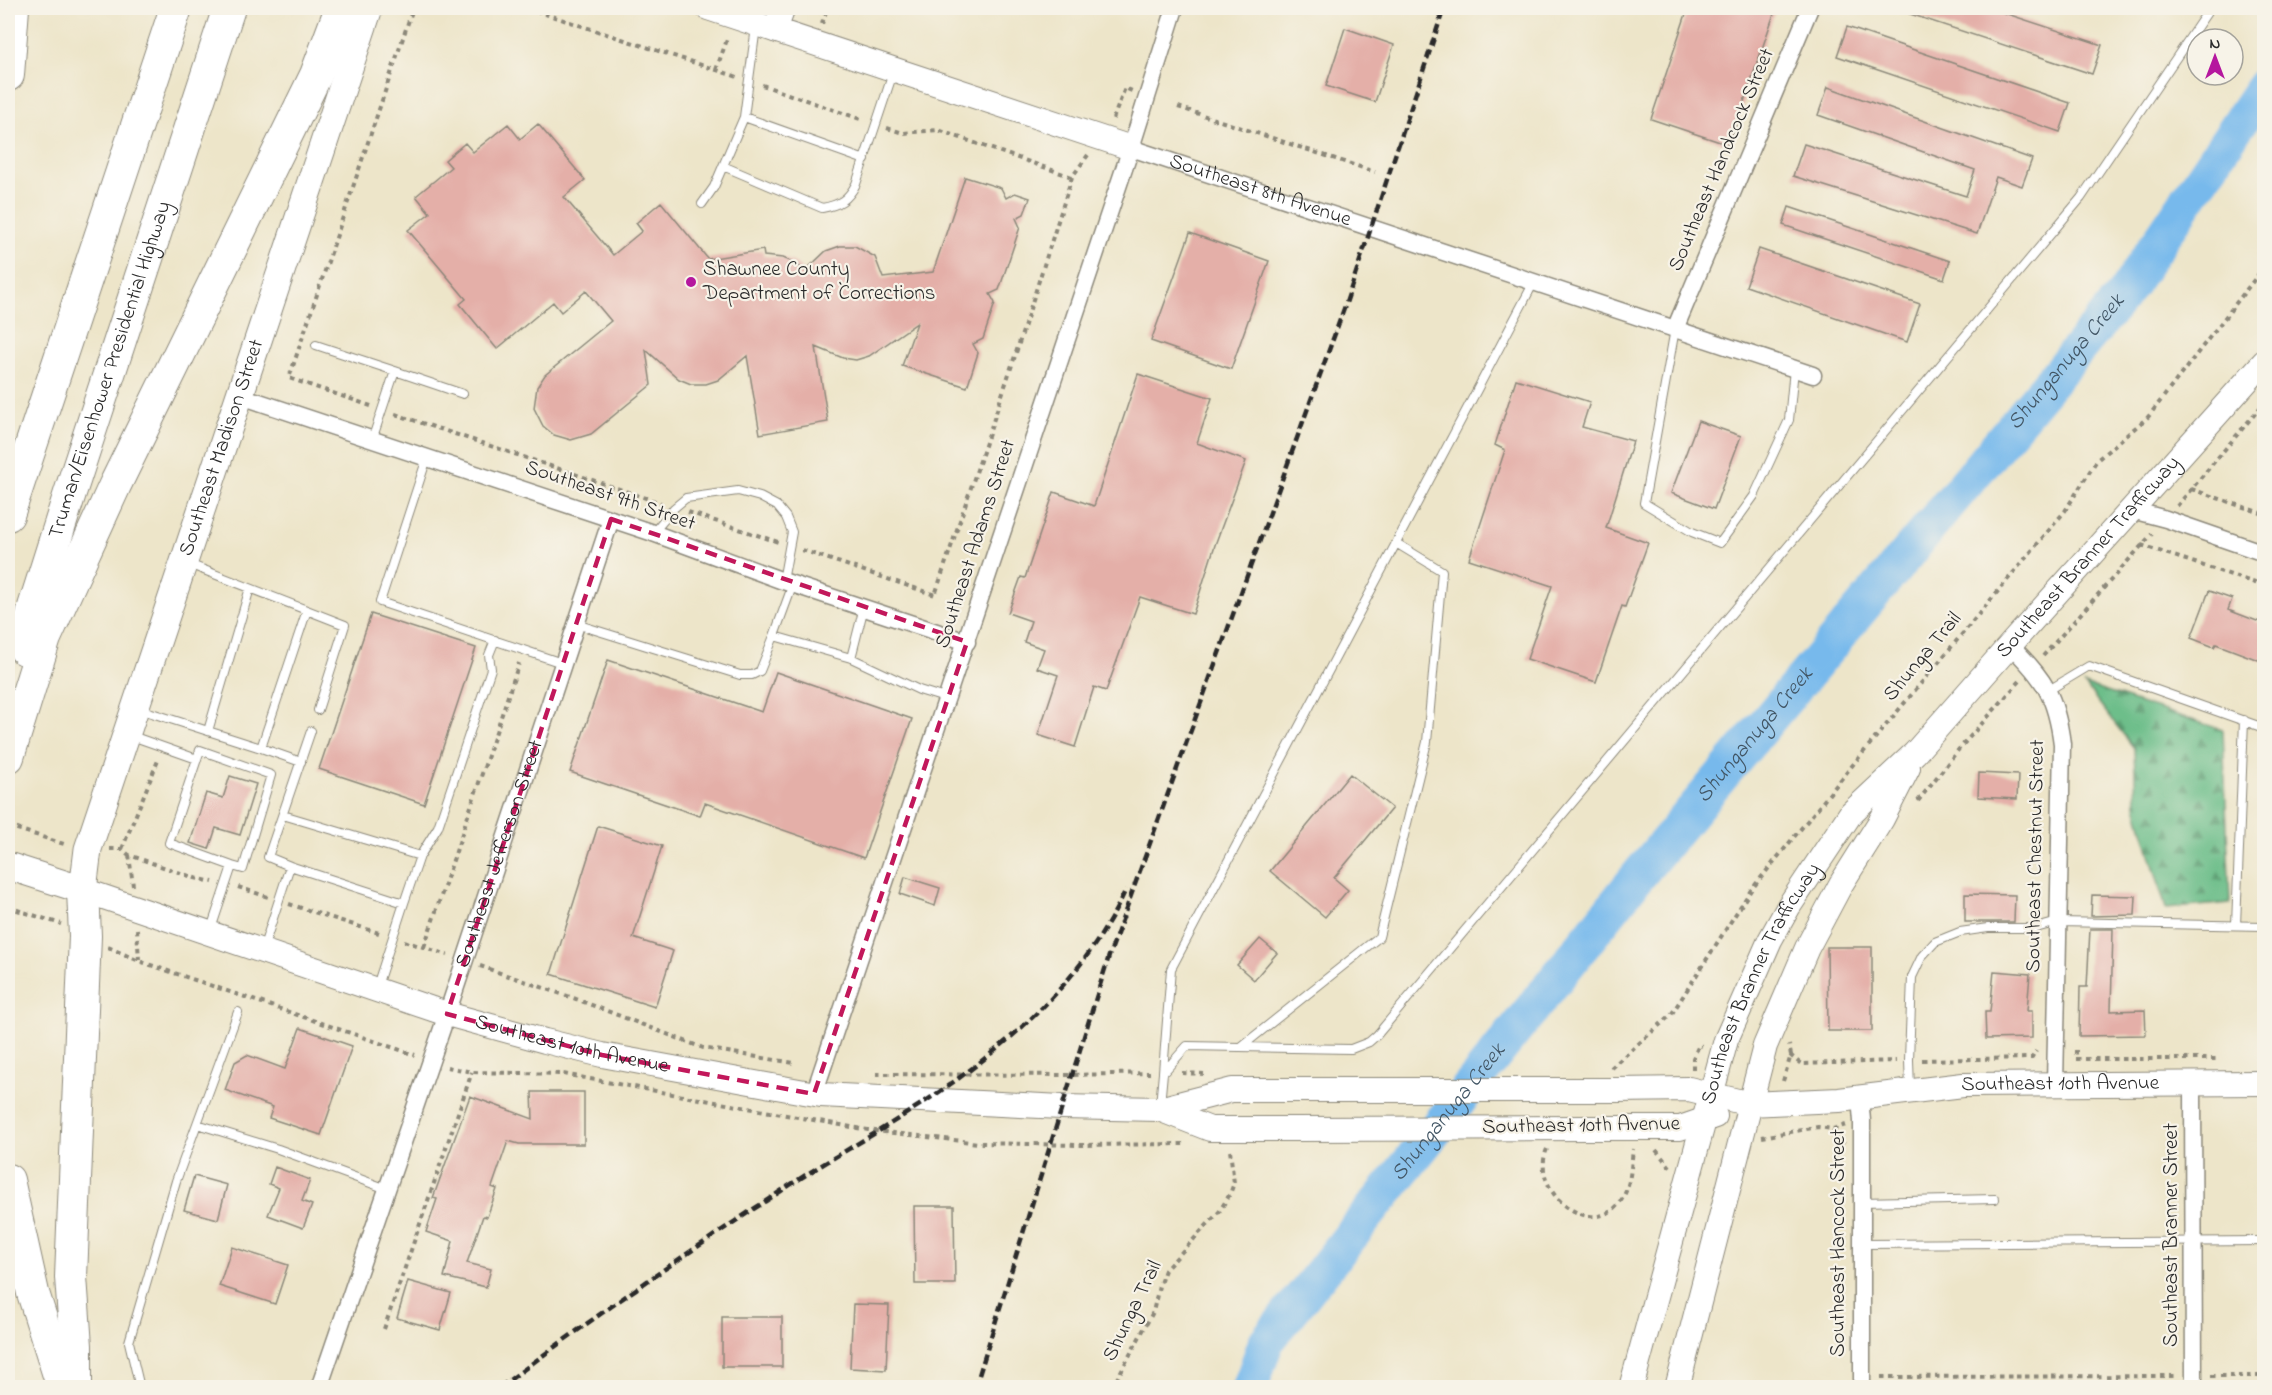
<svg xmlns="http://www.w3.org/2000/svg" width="2272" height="1395" viewBox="0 0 2272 1395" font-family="'Indie Flower',sans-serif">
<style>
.forest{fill:url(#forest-firs);stroke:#4c745a;stroke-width:1.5}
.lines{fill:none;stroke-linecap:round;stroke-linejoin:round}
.river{stroke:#77b9ec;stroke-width:36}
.building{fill:#e4afa8}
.lane-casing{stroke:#8c887a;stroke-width:10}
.street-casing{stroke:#8c887a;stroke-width:19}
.secondary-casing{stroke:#8c887a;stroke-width:26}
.primary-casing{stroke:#8c887a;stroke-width:29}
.highway-casing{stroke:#8c887a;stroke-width:34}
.path{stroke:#8c887a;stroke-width:4;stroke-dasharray:4.5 4.5;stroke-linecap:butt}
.lane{stroke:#fff;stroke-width:8}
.street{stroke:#fff;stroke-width:16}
.secondary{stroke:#fff;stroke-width:24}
.primary{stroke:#fff;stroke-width:27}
.highway{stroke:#fff;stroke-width:32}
.rail{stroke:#2b2b2b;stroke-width:4.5;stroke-dasharray:9 4.5;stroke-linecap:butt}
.secondary-bridge-casing{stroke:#8c887a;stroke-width:26;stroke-linecap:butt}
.secondary-bridge{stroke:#fff;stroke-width:24}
.marked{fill:none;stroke:#c2185b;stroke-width:4.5;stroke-dasharray:12 8;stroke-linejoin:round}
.poi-dot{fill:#b5179e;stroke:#f7f3e8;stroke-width:2}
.labels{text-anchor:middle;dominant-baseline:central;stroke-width:4.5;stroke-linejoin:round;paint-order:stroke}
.street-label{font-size:21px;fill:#2b2b2b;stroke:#f7f3e8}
.poi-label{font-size:21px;fill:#2b2b2b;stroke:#f7f3e8;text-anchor:start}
.water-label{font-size:22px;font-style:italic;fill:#425665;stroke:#f7f3e8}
</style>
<defs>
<pattern id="forest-firs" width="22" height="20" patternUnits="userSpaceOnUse" patternTransform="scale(1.5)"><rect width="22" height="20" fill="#6dbe8a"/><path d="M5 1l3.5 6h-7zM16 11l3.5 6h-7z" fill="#5a9b71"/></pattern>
</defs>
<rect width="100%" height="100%" fill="#f7f3e8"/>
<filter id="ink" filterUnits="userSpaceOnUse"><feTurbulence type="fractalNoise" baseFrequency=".0167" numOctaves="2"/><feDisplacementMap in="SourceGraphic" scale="12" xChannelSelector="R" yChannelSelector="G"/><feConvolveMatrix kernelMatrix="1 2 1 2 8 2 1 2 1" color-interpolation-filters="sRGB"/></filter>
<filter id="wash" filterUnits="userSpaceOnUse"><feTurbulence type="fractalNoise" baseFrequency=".008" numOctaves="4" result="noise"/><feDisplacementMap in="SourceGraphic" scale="24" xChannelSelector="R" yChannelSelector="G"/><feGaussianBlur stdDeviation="1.35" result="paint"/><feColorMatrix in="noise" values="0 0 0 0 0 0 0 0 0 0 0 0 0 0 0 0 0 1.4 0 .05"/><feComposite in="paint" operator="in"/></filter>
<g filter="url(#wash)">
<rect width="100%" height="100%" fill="#ede5c9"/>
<path class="forest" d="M2085 685 2223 730 2230 903 2166 909 2136 806 2134 748Z"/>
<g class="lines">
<path class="river" id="s1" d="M1250 1388 1266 1342 1642 871 2124 294 2264 86"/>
</g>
<g id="blocks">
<path class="building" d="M1688 8H1776L1729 145 1651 119Z
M1901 8H1989L2102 45 2092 74 1901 11Z
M1847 27 2070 103 2060 132 1837 56Z
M1345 28 1394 45 1375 102 1326 86Z
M1828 87 2032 159 2022 186 1996 177 1977 234 1793 176 1804 144 1966 196 1975 170 1818 115Z
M508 124 520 139 538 124 585 180 564 197 613 255 642 231 636 223 661 202 708 259 763 250 764 256 783 258 795 263 805 271 826 251 840 246H855L875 257 883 278 933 272 965 177 1001 188 1006 198 1015 193 1030 198 1024 214 1016 218 1020 227 999 290 990 294 995 303 983 339 973 344 978 353 967 387 902 366 917 323 869 356 856 360 843 358 816 347 828 422 760 434 747 356 718 380 706 384H691L679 379 646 350 651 385 591 434 571 440 554 435 543 426 534 408 537 387 545 375 611 321 586 291 561 312 553 302 497 349 460 304 466 299 408 230 430 213 416 196 451 167 445 160 465 143 473 152Z
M1789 207 1950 261 1944 279 1783 225Z
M1190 233 1269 261 1231 369 1151 341Z
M1759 249 1920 304 1907 342 1746 286Z
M1138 374 1212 398 1197 443 1246 461 1215 545 1193 614 1140 597 1106 691 1094 687 1075 747 1038 735 1058 675 1037 668 1044 649 1024 642 1031 621 1008 613 1021 577 1025 578 1054 492 1094 506Z
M1516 379 1590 402 1582 427 1633 441 1606 528 1648 543 1625 607 1622 606 1596 682 1527 659 1552 586 1469 559 1505 450 1495 445Z
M1698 421 1741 436 1714 509 1671 493Z
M2209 591 2232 599 2228 610 2265 624V650L2261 661 2216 644 2214 647 2191 638Z
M371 614 476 648 424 804 319 769Z
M608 660 762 712 776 672 912 719 864 858 705 803 700 816 570 772Z
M1979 773 2018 775 2017 799 1978 797Z
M1350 774 1392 808 1334 878 1348 890 1325 917 1270 871Z
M230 776 256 784 240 835 216 828 209 849 190 843 206 793 223 798Z
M598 826 662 846 633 938 673 951 655 1007 551 974Z
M905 877 940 888 935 906 900 894Z
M1965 894 2015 895 2014 922H1965Z
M2092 895 2136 896 2135 915 2091 916Z
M2090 929H2113L2111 1011 2145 1010 2146 1035 2079 1036 2080 987H2087Z
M1260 939 1277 953 1254 980 1237 965Z
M1827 947H1872V1031H1828Z
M1994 971 2030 974 2027 1011H2032V1038L1986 1039 1985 1012H1990Z
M300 1028 352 1046 321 1135 269 1118 273 1107 225 1090 235 1062 247 1055 285 1069Z
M532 1092H584V1144H519L508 1141 492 1187 497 1189 487 1217 483 1216 467 1263 491 1269 486 1287 444 1277 453 1241 426 1232 437 1199 433 1198 470 1096 533 1119Z
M275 1167 310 1180 302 1201 312 1205 303 1228 268 1215 279 1188 269 1184Z
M194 1176 227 1185 218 1219 184 1210Z
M914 1206H954L955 1284H915Z
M232 1247 288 1265 275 1304 219 1286Z
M408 1281 451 1293 440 1330 397 1318Z
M853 1304 889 1305 886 1370 850 1368Z
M722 1317H782V1367H722Z"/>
</g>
</g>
<g filter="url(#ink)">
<use href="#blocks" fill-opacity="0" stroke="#8c887a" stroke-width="1.5"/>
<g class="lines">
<defs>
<path id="lane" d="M744 117 865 160
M723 166 822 208C839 205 848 200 856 184L894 70
M702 204 714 187 744 117 756 27
M1675 329 1644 503 1692 532 1720 543 1754 496 1789 420 1794 369
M316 345 395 371 372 440
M395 371 463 394
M427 458 380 602 562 663
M653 533 674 508 686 498 738 491 760 497 777 506 786 517 792 532 783 581
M186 563 345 625 318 710
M250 588 208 731 261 748 307 610
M576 624 740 675H752L760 671 774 636 851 658 919 690 948 699
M774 636 793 584
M851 658 864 607
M2049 690 2089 666 2264 728
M139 709 208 731
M129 735 197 759
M261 748 301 762
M283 815 420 856
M290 866 268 857 311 731
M404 903 420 856 438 827 491 669 489 655 495 640
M2236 925 2244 720
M210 932 232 866 169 843 200 750 271 775 243 869 232 866
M263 949 290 866 404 903 376 989
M1241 1047 1379 937 1427 742 1442 571 1396 543
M1163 1072 1171 969 1534 282
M1910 1090 1909 1060 1912 977 1922 956 1935 942 1960 932 1988 928H2036L2058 922 2264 926
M1160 1105 1163 1073 1187 1046 1351 1049 1369 1042 1377 1035 2081 198 2210 8
M197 1124 278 1149 387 1189
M1862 1202 1995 1199
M1862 1244 2264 1241
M140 1388 129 1342 176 1181 238 1012"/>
<g id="street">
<path id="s2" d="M1131 148 1813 375"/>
<path d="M1675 329 1810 8"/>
<path d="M238 395 653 533 783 581 967 642"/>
<path d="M2132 510 2166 519 2264 553"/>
<path d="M2010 645C2044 678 2056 696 2062 744L2055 1084"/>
<path d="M2193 1083 2194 1388"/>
<path d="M814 1094 1131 148 1175 8"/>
<path d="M1860 1098 1862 1121V1388"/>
<path id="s3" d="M319 1388 447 1014 611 519"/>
</g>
<g id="secondary">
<path d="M708 8 1131 148"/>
<path d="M775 30 783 8"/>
<path id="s4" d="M83 890 447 1014 545 1041 602 1055 821 1095 1062 1107 1159 1109 1232 1090H1329"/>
<path id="s5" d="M1616 1090 1689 1089 1750 1104 1839 1100 1963 1085 2264 1083"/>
<path d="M1159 1109 1210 1129H1296"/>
<path d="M1588 1128H1680L1715 1116"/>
<path id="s6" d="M1631 1388 1726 1040 1770 940 1789 906 1851 813 1915 753 2010 645 2264 362"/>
<path d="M1677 1388 1765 1046 1807 948 1841 884 1882 819 1908 768"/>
</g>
<g id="primary">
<path id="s7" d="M8 866 83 890 88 849 369 8"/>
</g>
<g id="highway">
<path d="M8 75 13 8"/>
<path d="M8 515 176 8"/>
<path id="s8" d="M25 649 34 607 70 493 229 8"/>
<path d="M8 757 45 638 115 485 316 75 341 8"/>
<path d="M8 1180 33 1293 63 1388"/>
<path d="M76 1388V1346L71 1277 85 936 83 890"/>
</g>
</defs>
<use href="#lane" class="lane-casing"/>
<use href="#street" class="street-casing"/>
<use href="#secondary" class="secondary-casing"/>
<use href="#primary" class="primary-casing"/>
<use href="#highway" class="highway-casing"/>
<path class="path" d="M527 8 738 77
M822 24 827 8
M716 70 728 37
M762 85 863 120
M1178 107 1375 172
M1113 119 1125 88 1132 91
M887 128 903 133 938 130 1072 177
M371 406 289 378 413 8
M395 414 661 503
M2191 489 2264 514
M2177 506 2264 403
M688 512 778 542
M2141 545 2264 586
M802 550 935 595 1015 356 1072 177 1088 155
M2043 656 2152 534
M1918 801 1959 749 2020 681
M8 826 67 845
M110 849H122L129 855 195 878 213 882
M122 849 159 758
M129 855 133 886
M238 887 268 897
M289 904 382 934
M8 907 61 924
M137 929 139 960
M404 941 448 955
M108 947 139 961 415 1055
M424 947 519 663
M480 966 576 999 703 1048 794 1063
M2076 1050V1059H2219
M1790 1055 1801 1064 1896 1061
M1922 1060 2032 1058 2036 1051
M447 1067 472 1072 563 1074 868 1130 979 1143 1078 1145 1186 1144
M1611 1068 1671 1015 1751 890 1856 761 2065 511 2097 460 2148 417 2264 267
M1693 1069V1058L1699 1045 1702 1046
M1182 1073 1204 1074
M876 1074 1073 1075 1150 1073
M1783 1081 1791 1055 1789 1045
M1833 1129 1844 1144
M1762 1137 1818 1127 1833 1129 1846 1125
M1547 1149C1528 1192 1595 1244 1622 1199 1631 1185 1631 1165 1633 1149
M1656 1150 1670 1167
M384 1329 472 1072
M2211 1376H2264
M1881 1377 2177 1376
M1112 1388 1153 1312 1159 1286 1165 1270 1219 1212 1230 1194 1234 1183 1230 1150"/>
<use href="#lane" class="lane"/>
<use href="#street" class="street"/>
<use href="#secondary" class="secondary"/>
<use href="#primary" class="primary"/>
<use href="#highway" class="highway"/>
<path class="rail" d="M499 1388C591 1319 685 1254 781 1191 821 1164 864 1141 904 1115 993 1059 1082 987 1126 889
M975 1388 1109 956 1345 306 1444 8"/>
<defs>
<path id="secondary-bridge" d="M1329 1090H1616
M1296 1129 1588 1128"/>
</defs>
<use href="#secondary-bridge" class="secondary-bridge-casing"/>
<use href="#secondary-bridge" class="secondary-bridge"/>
</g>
</g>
<path class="marked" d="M611 519 967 642 814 1094 602 1055 447 1014Z"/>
<circle class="poi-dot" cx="691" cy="282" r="6"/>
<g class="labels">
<g class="street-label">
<text transform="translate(1722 160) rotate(-67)">Southeast Handcock Street</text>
<text stroke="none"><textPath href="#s2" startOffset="136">Southeast 8th Avenue</textPath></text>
<text stroke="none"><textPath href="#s8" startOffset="292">Truman/Eisenhower Presidential Highway</textPath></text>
<text stroke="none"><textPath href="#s7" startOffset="543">Southeast Madison Street</textPath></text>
<text transform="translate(610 496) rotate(19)">Southeast 9th Street</text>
<text transform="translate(976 544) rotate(-72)">Southeast Adams Street</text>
<text stroke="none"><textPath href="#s6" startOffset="970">Southeast Branner Trafficway</textPath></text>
<text transform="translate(1923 657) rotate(-50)">Shunga Trail</text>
<text stroke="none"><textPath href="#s3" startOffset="564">Southeast Jefferson Street</textPath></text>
<text transform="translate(2036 856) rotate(-89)">Southeast Chestnut Street</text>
<text stroke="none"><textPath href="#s6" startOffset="426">Southeast Branner Trafficway</textPath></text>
<text stroke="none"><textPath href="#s4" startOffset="513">Southeast 10th Avenue</textPath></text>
<text stroke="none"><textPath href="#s5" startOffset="447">Southeast 10th Avenue</textPath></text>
<text transform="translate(1581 1126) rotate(-1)">Southeast 10th Avenue</text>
<text transform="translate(2172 1235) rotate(-90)">Southeast Branner Street</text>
<text transform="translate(1839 1243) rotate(-90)">Southeast Hancock Street</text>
<text transform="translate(1133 1311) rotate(-64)">Shunga Trail</text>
</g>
<g class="poi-label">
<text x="703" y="270">Shawnee County<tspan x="703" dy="24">Department of Corrections</tspan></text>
</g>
<g class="water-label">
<text stroke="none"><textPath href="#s1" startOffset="1314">Shunganuga Creek</textPath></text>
<text stroke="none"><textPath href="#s1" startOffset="828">Shunganuga Creek</textPath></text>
<text stroke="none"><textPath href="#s1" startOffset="342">Shunganuga Creek</textPath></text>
</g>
</g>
<rect width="2272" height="1395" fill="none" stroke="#f7f3e8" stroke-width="30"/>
<g transform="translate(2215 57)"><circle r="28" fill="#f7f3e8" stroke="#a5a39c" stroke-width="1.5"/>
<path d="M0-4.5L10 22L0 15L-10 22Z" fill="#b5179e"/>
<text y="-9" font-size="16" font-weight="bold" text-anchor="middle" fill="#2b2b2b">N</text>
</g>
</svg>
